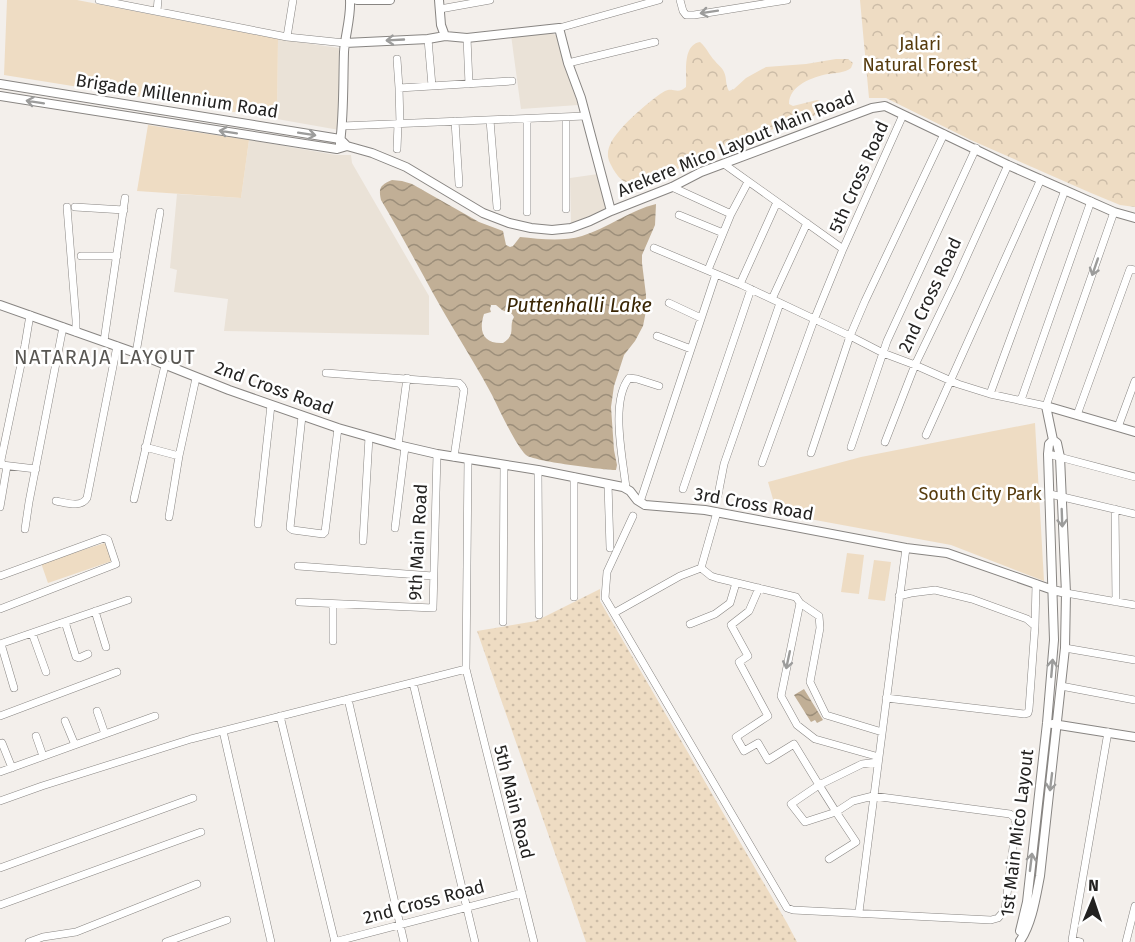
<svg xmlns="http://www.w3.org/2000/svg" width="1135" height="942" viewBox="0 0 1135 942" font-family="'Fira Sans',sans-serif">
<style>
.built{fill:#eae2d7}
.grass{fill:url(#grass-dots)}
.forest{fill:url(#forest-crowns)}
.green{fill:#eedcc3}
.water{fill:url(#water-waves);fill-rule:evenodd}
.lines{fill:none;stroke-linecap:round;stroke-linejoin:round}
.minor-casing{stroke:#888582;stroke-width:8}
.tertiary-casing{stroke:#888582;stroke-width:10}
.minor{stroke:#fff;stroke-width:7}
.tertiary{stroke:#fff;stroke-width:8}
.oneway{stroke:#9c9c9b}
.labels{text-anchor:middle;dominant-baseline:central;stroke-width:5;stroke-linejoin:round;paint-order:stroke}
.park-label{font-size:18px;fill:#563b0d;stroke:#fff}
.street-label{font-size:18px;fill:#232221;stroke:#fff}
.water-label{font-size:20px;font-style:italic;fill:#392503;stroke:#fff}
.neighbourhood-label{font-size:20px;letter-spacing:1.5px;fill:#595753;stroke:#fff}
</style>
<defs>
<pattern id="grass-dots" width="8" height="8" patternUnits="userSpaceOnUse" patternTransform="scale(1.5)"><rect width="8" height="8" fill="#eedcc3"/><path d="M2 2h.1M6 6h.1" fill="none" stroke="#ccbca7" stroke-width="1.8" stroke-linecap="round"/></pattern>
<pattern id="forest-crowns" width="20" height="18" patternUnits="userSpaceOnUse" patternTransform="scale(1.5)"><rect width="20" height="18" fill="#eedcc3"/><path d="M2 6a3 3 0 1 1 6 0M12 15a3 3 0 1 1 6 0" fill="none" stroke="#ccbca7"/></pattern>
<pattern id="water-waves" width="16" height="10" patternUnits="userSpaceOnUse" patternTransform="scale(1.5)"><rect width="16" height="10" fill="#c1af96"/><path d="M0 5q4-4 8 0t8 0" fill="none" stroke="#9c8e7a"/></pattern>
</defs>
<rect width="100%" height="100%" fill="#f3efeb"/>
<path class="built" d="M551 32 557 36 578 105 521 109 511 35Z
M278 39 339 48V130L277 119Z
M249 140 336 155H351L352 163 429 296V335L224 331 228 299 174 292 177 270 170 268 177 194 241 198Z
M598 174 607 211 571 223 570 178Z"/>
<path class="grass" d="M600 589V601L787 923 797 942H586L477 631 536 621Z"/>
<path class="forest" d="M860 0H1135V207L1120 205 1091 193 973 141 886 98H869Z
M700 42C707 48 709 55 715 61 718 65 722 67 724 72 727 78 725 84 729 91L734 89 746 78 766 67 806 64 836 59H848L853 63 851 68C844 73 836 73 828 74 813 77 789 85 789 104L793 106 817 100 823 102C823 108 822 111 816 115 796 121 776 128 756 135 743 139 729 143 717 149 704 154 693 163 680 168 672 171 662 172 654 175 647 177 639 182 632 183 621 184 614 171 610 163 604 151 612 139 620 130 627 121 655 96 665 91 674 87 677 95 686 87 687 73 682 45 700 42Z"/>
<path class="green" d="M7 0H77L278 39 277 119 4 75Z
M148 125 249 140 241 198 137 191Z
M1035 423 1044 581 951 545 777 513 768 482 861 457Z
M105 543 112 561 48 583 41 563Z
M847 553 864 555 859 594 841 592Z
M874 560 891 562 885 601 868 599Z"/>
<path class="water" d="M392 180 402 181 412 184 479 222 503 231 506 245 510 247 513 246 520 237C540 239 562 242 582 236 608 228 630 210 656 204L655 225 642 255V263L646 295V311L643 326 635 341 624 355 614 386 611 407 614 450 617 465 616 470C604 470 532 461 526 455 516 446 499 409 492 395 480 372 466 350 453 328 428 286 406 242 381 200 378 187 381 185 392 180ZM491 305H496L502 310 512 314 514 317C508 327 517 334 503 343 484 344 478 332 484 314L491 312 490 309Z
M804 689 823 720 817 723 815 720 811 722 794 695Z"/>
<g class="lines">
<defs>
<path id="minor" d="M99 0 287 37 345 43
M680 0 683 11 686 15H694L787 0
M440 9 490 0
M157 11 158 0
M559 28 659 0
M287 37 293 0
M467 38 469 84
M428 39 432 86
M397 59 399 88
M568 63 655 42
M566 117V209
M490 120 497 207
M455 121 459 184
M400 124 399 88 512 81
M342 126 585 116
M397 149 398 124
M724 164 843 249 903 115
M672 187 731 214 708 270
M67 207 76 320V332
M75 207 124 210
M527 212V119
M731 214 748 182
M679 215 723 233
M654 248 740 284 850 336 883 353 915 365 958 384 990 394 1046 406 1114 212
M81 256H117
M740 284 777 202
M772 299 807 223
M669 303 701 318
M30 315 25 345 1 460 2 465 36 469
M657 336 691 349
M104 341 125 198
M136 353 160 212
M326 373 459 383 462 386 464 390 454 457
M990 394 1065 190
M1021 400 1091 201
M1077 415 1130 269 1135 270
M302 416 290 528 293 530 323 534 325 532 338 428
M1118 427 1135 381
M926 435 1041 179
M885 442 915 365 956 280 1008 165
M398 445 407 378
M145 447 179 456
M851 447 887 341 976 148
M811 453 850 336 865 301 944 134
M1048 454 1135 477
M468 459 466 669 534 942
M762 463 814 320 843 249
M538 470 539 615
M608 484 610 548
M626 488C623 459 610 402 629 378L637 379 659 386
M683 489 751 289
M1050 494 1135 514
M718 495 724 464 780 303
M134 499 165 365
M56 501C67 503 81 508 87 498L117 346
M640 502 716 274
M0 507 7 466
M1115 509 1116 602
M633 516 607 572 605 598 787 908 793 910 991 920 998 918 1005 910 1016 824 1015 818 1010 814 873 796 853 801 836 812 819 785 862 764 878 762
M169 517 179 456 196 378
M258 524 271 405
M395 528 405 447
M25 529 29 502 63 327
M363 541 369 437
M298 566 433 576
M701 568 711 576 717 578 796 597 800 603 819 616 820 628 810 682 826 715 882 732
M0 576 104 538 108 540 116 564 0 609
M759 588 749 611 731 625 748 656 739 662 768 716 736 737 744 751 758 743 768 760 794 744 819 785 791 804 805 822 836 812 856 842 829 859
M1066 593 1135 605
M574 597V477
M299 602 433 608 437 454
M800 603 781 696 797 725 815 739 879 757
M95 611 106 647
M614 613 680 576 701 568 717 512
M65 622 76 657 79 658 88 654
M503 622 504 465
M690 624 715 614 730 603 736 583
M1035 626 1036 584
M32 633 46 672
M333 641V604
M0 644 128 600
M1 644 14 688
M1065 648 1135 660
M413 683 475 942
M1061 686 1135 700
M886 698 1024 714 1028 713 1029 709 1035 626 1027 619 972 599 935 590 911 593 899 596
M348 699 404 942
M97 711 105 734
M0 716 117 672
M280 716 335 942
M65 721 75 745
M223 731 271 942
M36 736 43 756
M2 743 12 768
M0 772 155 716
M0 801 42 786 191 739 466 669
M0 868 193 798
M0 905 201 832
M859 912 906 548
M29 942 43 937 76 932 197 884
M166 942 227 920
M334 942 522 893
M1080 942 1072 940 1108 732
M1126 942 1135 906"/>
<path id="tertiary" d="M357 0H390
M439 0 441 25 445 36
M345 43 428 39 445 36 467 38 559 28 568 63 581 98 611 211
M0 84 340 139 347 146
M0 96 337 149 347 146
M340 143C344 113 343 82 344 52 345 35 351 18 350 0
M347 146 372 153 406 167 483 213 509 223 531 228 552 230 571 228 590 221 611 211 672 187 701 172 872 108 885 106 1008 165 1114 212 1135 218
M0 305 136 353 229 390 338 428 398 445 437 454 538 470 623 487 630 491 637 500 645 505 705 510 906 548 947 553 1053 590 1066 593
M1053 724 1135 737
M1020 931 1027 902 1047 723 1054 640 1048 454 1049 444 1053 440
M1020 941C1032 924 1036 896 1040 876L1065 648 1066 593 1060 457 1057 443 1053 440 1046 406 1135 432"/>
</defs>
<use href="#minor" class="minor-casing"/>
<use href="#tertiary" class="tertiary-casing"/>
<use href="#minor" class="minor"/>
<use href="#tertiary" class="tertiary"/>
</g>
<defs><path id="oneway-shaft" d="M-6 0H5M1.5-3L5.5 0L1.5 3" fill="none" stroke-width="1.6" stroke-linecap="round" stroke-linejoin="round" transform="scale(1.5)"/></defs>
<g class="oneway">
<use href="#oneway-shaft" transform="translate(709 12) rotate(171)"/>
<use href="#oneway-shaft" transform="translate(395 40) rotate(177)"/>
<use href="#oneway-shaft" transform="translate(35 102) rotate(-171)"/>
<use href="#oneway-shaft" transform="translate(228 132) rotate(-171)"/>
<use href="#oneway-shaft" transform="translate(307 134) rotate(9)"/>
<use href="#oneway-shaft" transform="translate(1095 267) rotate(109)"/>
<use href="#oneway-shaft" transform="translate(1062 518) rotate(88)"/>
<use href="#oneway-shaft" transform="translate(788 660) rotate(102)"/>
<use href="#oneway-shaft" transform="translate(1052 668) rotate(-85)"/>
<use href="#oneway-shaft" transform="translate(1051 782) rotate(97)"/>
<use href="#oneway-shaft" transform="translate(1031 862) rotate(-83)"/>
</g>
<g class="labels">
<g class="park-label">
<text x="920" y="44">Jalari<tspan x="920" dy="21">Natural Forest</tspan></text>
<text x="980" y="494">South City Park</text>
</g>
<g class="street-label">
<text transform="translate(177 96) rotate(9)">Brigade Millennium Road</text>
<text transform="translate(736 144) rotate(-22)">Arekere Mico Layout Main Road</text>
<text transform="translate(859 177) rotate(-66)">5th Cross Road</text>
<text transform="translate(930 295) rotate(-65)">2nd Cross Road</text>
<text transform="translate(274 388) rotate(20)">2nd Cross Road</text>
<text transform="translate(754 504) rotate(10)">3rd Cross Road</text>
<text transform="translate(418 542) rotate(-87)">9th Main Road</text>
<text transform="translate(514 802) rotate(76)">5th Main Road</text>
<text transform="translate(1017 833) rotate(-83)">1st Main Mico Layout</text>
<text transform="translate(424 902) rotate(-15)">2nd Cross Road</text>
</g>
<g class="water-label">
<text x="579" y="305">Puttenhalli Lake</text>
</g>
<g class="neighbourhood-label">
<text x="105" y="357">NATARAJA LAYOUT</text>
</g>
</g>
<g transform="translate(1093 900) rotate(2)" stroke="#ffffff" stroke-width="4.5" paint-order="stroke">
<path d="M0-4.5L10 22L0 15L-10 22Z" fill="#232221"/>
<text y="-9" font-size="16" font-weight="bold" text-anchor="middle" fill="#232221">N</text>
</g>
</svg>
